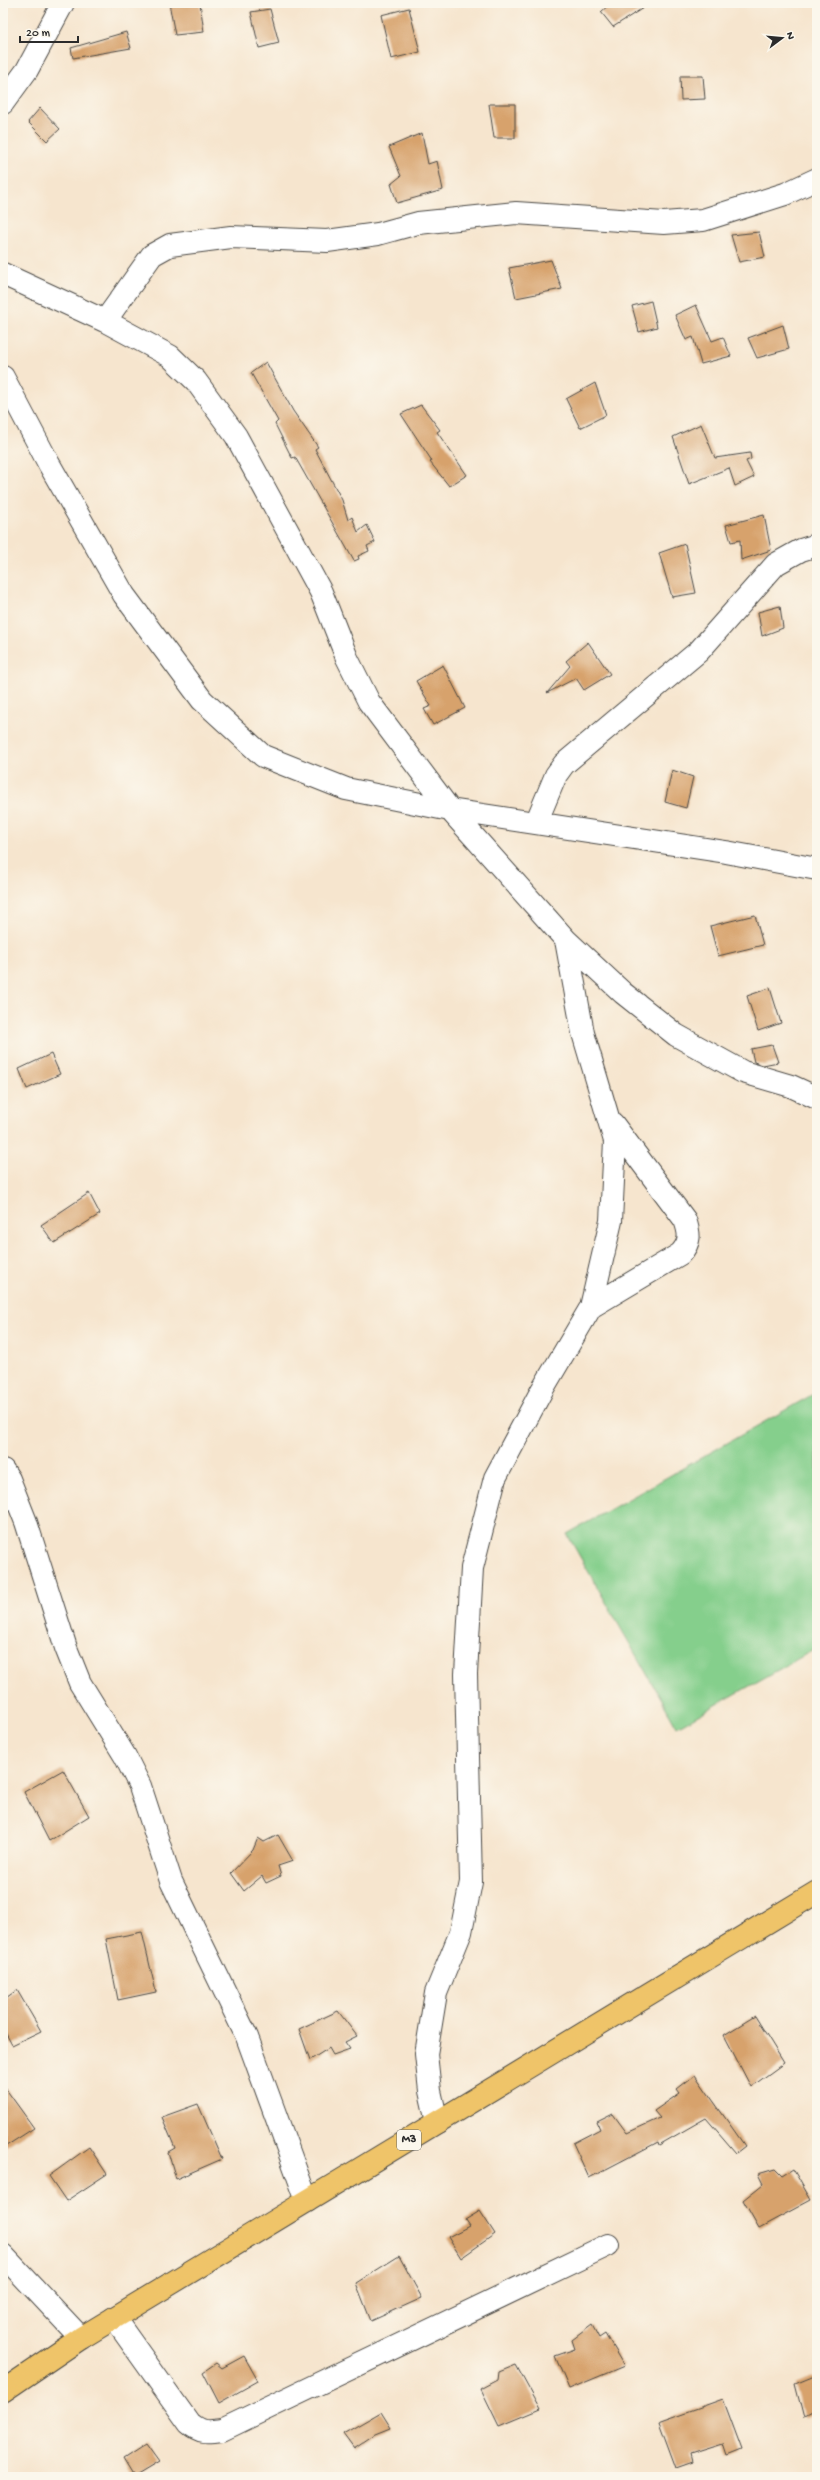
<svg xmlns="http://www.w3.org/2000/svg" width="820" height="2480" viewBox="0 0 820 2480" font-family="'Gochi Hand',sans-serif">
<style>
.green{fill:#85cf8c;stroke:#587d5c}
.building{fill:#d7a26c}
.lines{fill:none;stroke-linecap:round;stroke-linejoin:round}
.minor-casing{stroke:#494743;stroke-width:24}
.major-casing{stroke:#494743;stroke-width:24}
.minor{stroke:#fff;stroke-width:22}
.major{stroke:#efc469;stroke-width:22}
.labels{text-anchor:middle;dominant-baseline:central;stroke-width:3;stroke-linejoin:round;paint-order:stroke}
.shield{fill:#fbf7ec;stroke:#696865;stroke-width:1}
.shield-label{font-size:12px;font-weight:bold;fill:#2b2b2b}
</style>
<rect width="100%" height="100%" fill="#fbf7ec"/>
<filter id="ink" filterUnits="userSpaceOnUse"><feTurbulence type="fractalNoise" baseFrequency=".025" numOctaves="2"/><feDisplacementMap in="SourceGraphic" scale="8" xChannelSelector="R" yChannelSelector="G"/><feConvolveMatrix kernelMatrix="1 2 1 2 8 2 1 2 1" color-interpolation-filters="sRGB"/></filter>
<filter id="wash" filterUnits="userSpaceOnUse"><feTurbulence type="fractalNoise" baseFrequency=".012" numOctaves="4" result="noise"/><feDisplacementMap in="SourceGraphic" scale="16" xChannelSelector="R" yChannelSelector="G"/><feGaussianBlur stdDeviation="0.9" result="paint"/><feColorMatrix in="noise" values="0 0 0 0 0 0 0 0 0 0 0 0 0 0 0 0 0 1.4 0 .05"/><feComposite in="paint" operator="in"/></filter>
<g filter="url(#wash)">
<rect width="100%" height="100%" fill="#f6e5ce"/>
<path class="green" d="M817 1392V1648L677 1727 567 1534Z"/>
<g id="blocks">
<path class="building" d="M169 3H200L204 32 175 35Z
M611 3H651L613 27 601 12Z
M409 8 420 52 391 59 381 15Z
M270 9 279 43 259 48 251 12Z
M126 32 131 48 73 58 71 48Z
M680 76H703L705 99 681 100Z
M489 104H515V138H494Z
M40 108 60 129 47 141 28 122Z
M422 133 428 164 437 161 443 190 397 203 391 184 401 176 389 147Z
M759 232 765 257 739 262 731 235Z
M551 260 562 289 516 298 509 268Z
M651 301 657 327 639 332 632 306Z
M696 305 712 341 723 337 731 356 701 364 693 337 686 340 675 315Z
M783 325 789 349 757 358 748 338Z
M266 362 293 411 318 447 315 449 342 500 348 520 352 517 358 532 367 525 375 542 367 546 369 551 358 556 359 559 354 561 295 457 292 458 275 424 278 421 251 373Z
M595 383 606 415 580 428 566 399Z
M421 405 440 430 437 432 467 475 449 486 430 462 432 461 401 414Z
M701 424 715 458 750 453 751 459 746 461 754 477 735 486 729 468 689 484 673 437Z
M764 515 771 550 741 560 740 540 731 542 726 525Z
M685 544 696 593 672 597 659 553Z
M780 606 783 628 762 636 758 612Z
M588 642 610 674 584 690 576 678 547 693 570 666 566 661Z
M443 665 465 708 433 725 424 709 431 706 416 681Z
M672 770 693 777 686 808 665 802Z
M755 915 763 945 718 956 710 926Z
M770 988 781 1023 758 1031 747 996Z
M772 1045 778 1062 763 1065 754 1062 751 1049Z
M51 1054 60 1074 27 1089 19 1069Z
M89 1193 100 1214 54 1243 41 1225Z
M63 1770 89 1816 49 1841 24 1792Z
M278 1835 293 1861 278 1866 281 1876 266 1883 262 1876 244 1891 231 1873 253 1850 258 1838 264 1842Z
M142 1932 156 1992 118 2000 106 1939Z
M17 1990 41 2031 12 2045 3 2028V2000Z
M338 2011 357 2036 345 2042 350 2049 333 2055 329 2048 310 2060 299 2029Z
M755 2016 784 2063 751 2087 724 2035Z
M695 2075 745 2146 736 2153 706 2118 659 2145 658 2142 589 2178 573 2143 600 2129 597 2122 613 2114 627 2133 660 2118 654 2111 680 2093 677 2089Z
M3 2085 34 2128 3 2148Z
M198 2104 222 2159 176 2179 168 2152 175 2148 162 2117Z
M89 2147 107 2174 66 2201 49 2176Z
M775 2169 782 2176 793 2169 811 2200 759 2228 743 2200 763 2184 758 2174Z
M480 2211 495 2234 461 2258 448 2237 469 2226 465 2220Z
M399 2256 422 2298 371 2321 356 2283Z
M592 2325 599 2338 605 2334 624 2366 569 2389 555 2356 575 2349 572 2340Z
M244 2356 258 2381 219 2403 203 2372 216 2363 222 2368Z
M516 2365 540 2409 499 2426 481 2389 498 2380 499 2372Z
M817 2375V2412L804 2419 795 2384Z
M723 2399 742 2450 727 2456 723 2444 691 2454 693 2462 676 2468 659 2422Z
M381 2412 391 2428 376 2434 354 2449 343 2434Z
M146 2444 159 2462 134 2477 123 2459Z"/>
</g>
</g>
<g filter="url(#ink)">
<use href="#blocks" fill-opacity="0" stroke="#494743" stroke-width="1"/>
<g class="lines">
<defs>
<path id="minor" d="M3 103 27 70 63 3
M3 274 105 321 170 356 196 381 236 436 321 592 347 658 369 702 450 810 566 940 623 993 676 1035 743 1072 791 1086 817 1098
M105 321 152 255 170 245 231 237 327 241 378 234 418 223 516 213 664 223 703 220 785 194 817 179
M3 377 49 464 124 595 202 700 263 756 346 789 450 810 726 852 817 869
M536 823 556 775 564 764 699 651 776 564 801 550 817 545
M591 1307 680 1254C691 1242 690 1234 685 1220L613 1124
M3 1470 9 1479 26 1522 66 1648 80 1683 125 1756 140 1786 171 1881 247 2037 307 2201
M437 2122 430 2091 426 2054 436 1993 461 1932 471 1882 466 1674 472 1568 495 1478 542 1390 591 1307 611 1221 615 1141 583 1033 566 940
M3 2255 81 2338
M114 2318 189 2423C200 2433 208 2432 222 2430L608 2245"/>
<path id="major" d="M3 2391 81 2338 817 1892"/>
</defs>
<use href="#minor" class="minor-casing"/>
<use href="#major" class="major-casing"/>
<use href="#minor" class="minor"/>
<use href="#major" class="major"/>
</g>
</g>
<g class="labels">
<rect class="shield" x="397" y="2130" width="24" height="20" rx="3"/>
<g class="shield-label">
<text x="409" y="2140">M3</text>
</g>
</g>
<rect width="820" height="2480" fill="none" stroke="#fbf7ec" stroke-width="16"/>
<g transform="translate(782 38) rotate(74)" stroke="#fbf7ec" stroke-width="3" paint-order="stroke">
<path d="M0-3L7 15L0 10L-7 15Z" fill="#2b2b2b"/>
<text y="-6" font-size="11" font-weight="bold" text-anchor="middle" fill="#2b2b2b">N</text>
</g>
<path d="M20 36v6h58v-6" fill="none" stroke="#2b2b2b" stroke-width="2"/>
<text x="26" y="36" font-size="12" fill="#2b2b2b" stroke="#fbf7ec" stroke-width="3" paint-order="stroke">20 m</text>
</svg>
